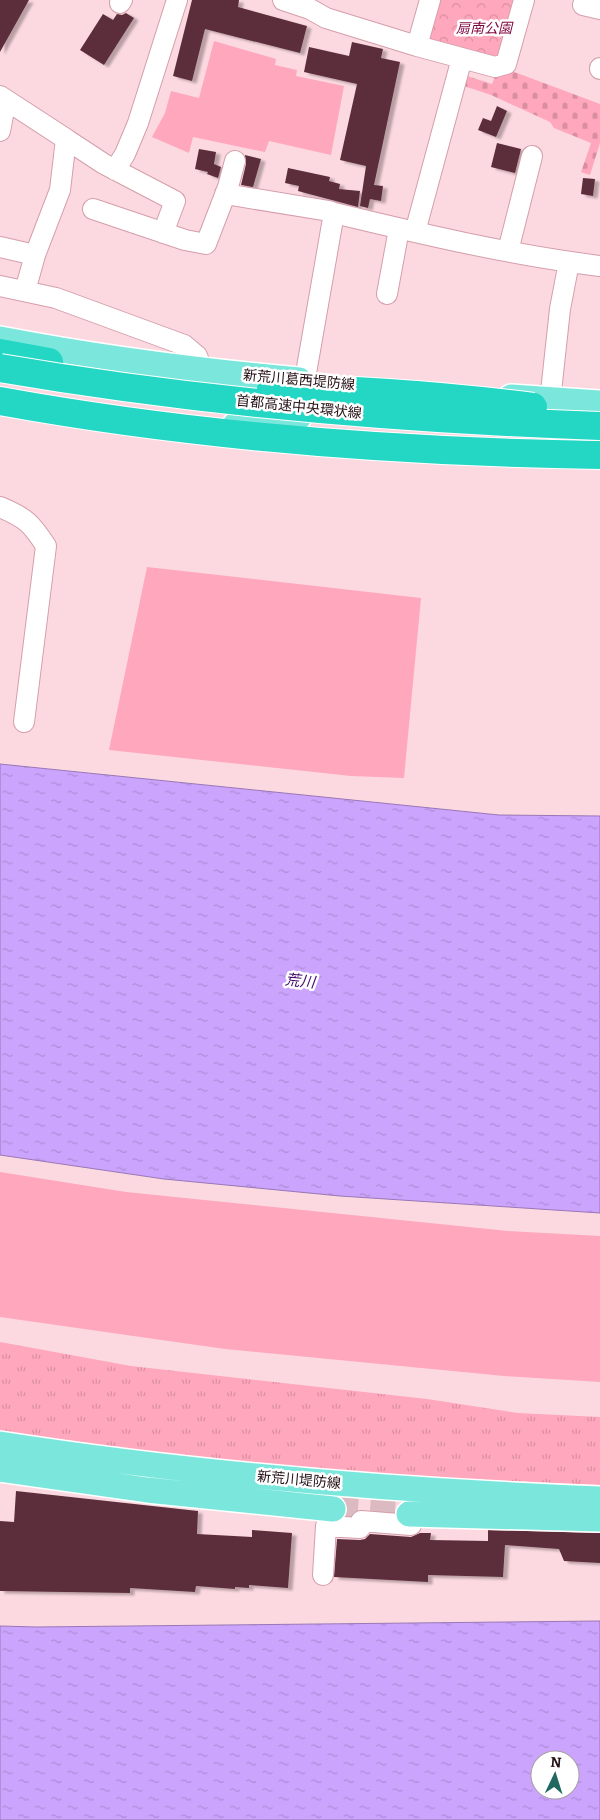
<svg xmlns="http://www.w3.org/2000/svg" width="600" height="1820" viewBox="0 0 600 1820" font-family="Bitter,'Noto Sans JP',serif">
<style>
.grass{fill:url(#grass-tufts)}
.cemetery{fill:url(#cemetery-stones)}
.park{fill:url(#park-crowns)}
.pitch{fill:#ffa7bc}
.water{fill:url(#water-ripples);stroke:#9977b7;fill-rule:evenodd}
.building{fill:#5c2f3b;filter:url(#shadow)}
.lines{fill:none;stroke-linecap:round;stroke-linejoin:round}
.major-tunnel{stroke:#dbbbc1;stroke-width:25;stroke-dasharray:25 12;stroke-linecap:butt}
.minor-casing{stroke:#d59eaa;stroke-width:22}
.major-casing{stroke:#fff;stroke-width:28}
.highway-casing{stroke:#fff;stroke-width:30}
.minor{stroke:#fff;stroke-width:20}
.major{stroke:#7be7dc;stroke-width:25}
.highway{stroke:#23d7c4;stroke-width:28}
.highway-bridge-casing{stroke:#fff;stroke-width:30;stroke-linecap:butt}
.highway-bridge{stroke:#23d7c4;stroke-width:28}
.labels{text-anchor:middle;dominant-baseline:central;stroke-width:5;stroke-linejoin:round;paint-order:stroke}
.park-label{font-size:14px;font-style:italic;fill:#7f033b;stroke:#fff}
.street-label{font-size:14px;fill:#230f14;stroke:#fff}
.water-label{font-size:15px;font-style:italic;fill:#42076d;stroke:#fff}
</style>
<defs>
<pattern id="grass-tufts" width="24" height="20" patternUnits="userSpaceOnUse" patternTransform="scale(1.25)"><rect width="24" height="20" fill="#ffa7bc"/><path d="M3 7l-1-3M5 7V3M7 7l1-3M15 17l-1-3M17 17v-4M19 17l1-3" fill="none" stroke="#da8fa1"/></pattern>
<pattern id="cemetery-stones" width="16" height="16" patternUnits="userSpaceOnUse" patternTransform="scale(1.25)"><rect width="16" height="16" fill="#ffa7bc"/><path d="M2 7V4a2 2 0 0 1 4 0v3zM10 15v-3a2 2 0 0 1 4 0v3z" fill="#da8fa1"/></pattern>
<pattern id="park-crowns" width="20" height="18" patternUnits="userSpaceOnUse" patternTransform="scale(1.25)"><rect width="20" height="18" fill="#ffa7bc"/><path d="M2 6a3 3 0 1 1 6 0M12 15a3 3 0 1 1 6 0" fill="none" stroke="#da8fa1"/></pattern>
<pattern id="water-ripples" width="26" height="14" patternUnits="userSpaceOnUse" patternTransform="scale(1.25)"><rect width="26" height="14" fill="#cba4fd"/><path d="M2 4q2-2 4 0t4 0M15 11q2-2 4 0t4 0" fill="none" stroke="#ae8cd8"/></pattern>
<filter id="shadow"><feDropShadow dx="4.5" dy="2.5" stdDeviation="1" flood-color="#0004"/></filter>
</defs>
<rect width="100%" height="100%" fill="#fcd9e0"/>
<path class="grass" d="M0 1342 131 1366 427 1399 518 1413 600 1417V1485L469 1479 312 1469 44 1440 0 1432Z"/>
<path class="cemetery" d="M509 70 600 104V143L590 175 581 172 591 143 554 128 550 122 491 95 461 85 464 75 492 84 497 71Z"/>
<path class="park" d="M437 0H519L500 60 426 42Z"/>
<path class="pitch" d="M214 41 276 59 275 65 297 70 296 76 344 86 331 155 269 141 265 152 193 137 189 153 152 137 165 113 171 91 199 98Z
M147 567 421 598 404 778 351 776 109 750Z
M0 1172 126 1192 508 1231 600 1236V1382L504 1376 225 1349 0 1317Z"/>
<path class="water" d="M0 764 499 815 600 816V1213L340 1196 164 1179 0 1155Z
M600 1621V1820H0V1626L36 1627ZM540 1760H570V1790H540Z"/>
<path class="building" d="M0 0H29L0 52Z
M192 0H239L238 7 307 26 300 53 205 29 192 81 173 76Z
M126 13 134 18 104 65 80 50 103 14 113 20 117 14 122 15Z
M352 42 383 49 381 58 400 62 374 185 383 186 381 201 370 199 368 208 360 206 366 166 340 160 357 84 304 72 309 47 349 56Z
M497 106 507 111 496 137 478 130 483 118 491 121Z
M497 143 521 149 515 173 491 167Z
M199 149 216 152 214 164 221 167 218 178 207 174 208 172 195 169Z
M245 155 261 159 253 187 241 185 246 164Z
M288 168 330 177 329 181 340 184 339 189 360 191 358 207 298 191 299 186 285 183Z
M583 178 595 179 593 196 581 194Z
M16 1491 198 1511 197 1534 252 1537V1530L292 1533 288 1588 249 1585V1588L235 1587V1589L196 1586 195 1592 130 1588V1593L0 1591V1521L14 1522Z
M488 1530 600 1533V1563L564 1561 559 1549 505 1545 503 1577 428 1575V1582L334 1577 337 1539 360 1540 365 1539 370 1534 411 1537 420 1533H431L430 1540 488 1541Z"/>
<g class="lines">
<path class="major-tunnel" d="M333 1509 409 1514"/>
<defs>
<path id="minor" d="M283 0 310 9 326 18 417 46 495 67 506 64 524 0
M585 0 583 5 600 9
M120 3 122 0
M417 46 430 0
M600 68V69
M0 96 66 139 60 190 35 255 0 247
M0 131 6 100
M66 139 104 164 175 201 163 233
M115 170 125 154 138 123 177 0
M225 194 329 211 334 213C422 234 510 255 600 266
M93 209 185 240 206 244 228 187 235 161
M415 232 462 58
M508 251 532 156
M0 286 56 298 184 345 197 356 203 371
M25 291 35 255
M387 294 399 229
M302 396 334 213
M550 401 560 309 569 262
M0 507C26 518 31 523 46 546L24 722
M323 1575 326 1526 360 1528 361 1521 411 1525"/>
<path id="major" d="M0 339C99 358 199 371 299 380
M511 397 600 403
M235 425H265L299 417
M0 1444C199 1475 399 1491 600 1499
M0 1469 147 1490 333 1509
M409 1514 600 1519"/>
<path id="highway" d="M0 353 49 362
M0 401C198 437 399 452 600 455"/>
</defs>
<use href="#minor" class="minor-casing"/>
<use href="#major" class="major-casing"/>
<use href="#highway" class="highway-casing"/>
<use href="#minor" class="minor"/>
<use href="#major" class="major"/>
<use href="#highway" class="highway"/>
<defs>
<path id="highway-bridge" d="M0 368C198 402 399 419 600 426
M271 389C359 389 446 396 533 407"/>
</defs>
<use href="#highway-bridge" class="highway-bridge-casing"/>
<use href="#highway-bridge" class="highway-bridge"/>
</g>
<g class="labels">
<g class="park-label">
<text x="484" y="28">扇南公園</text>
</g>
<g class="street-label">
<text transform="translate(299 380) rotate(5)">新荒川葛西堤防線</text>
<text transform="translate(299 407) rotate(6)">首都高速中央環状線</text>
<text transform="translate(299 1480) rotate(5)">新荒川堤防線</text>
</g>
<g class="water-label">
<text transform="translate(300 981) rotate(6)">荒川</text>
</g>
</g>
<g transform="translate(555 1775) rotate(4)"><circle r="24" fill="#ffffff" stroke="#a79fa1"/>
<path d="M0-4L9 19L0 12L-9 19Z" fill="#206960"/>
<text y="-8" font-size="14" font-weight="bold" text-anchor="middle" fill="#230f14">N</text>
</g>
</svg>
